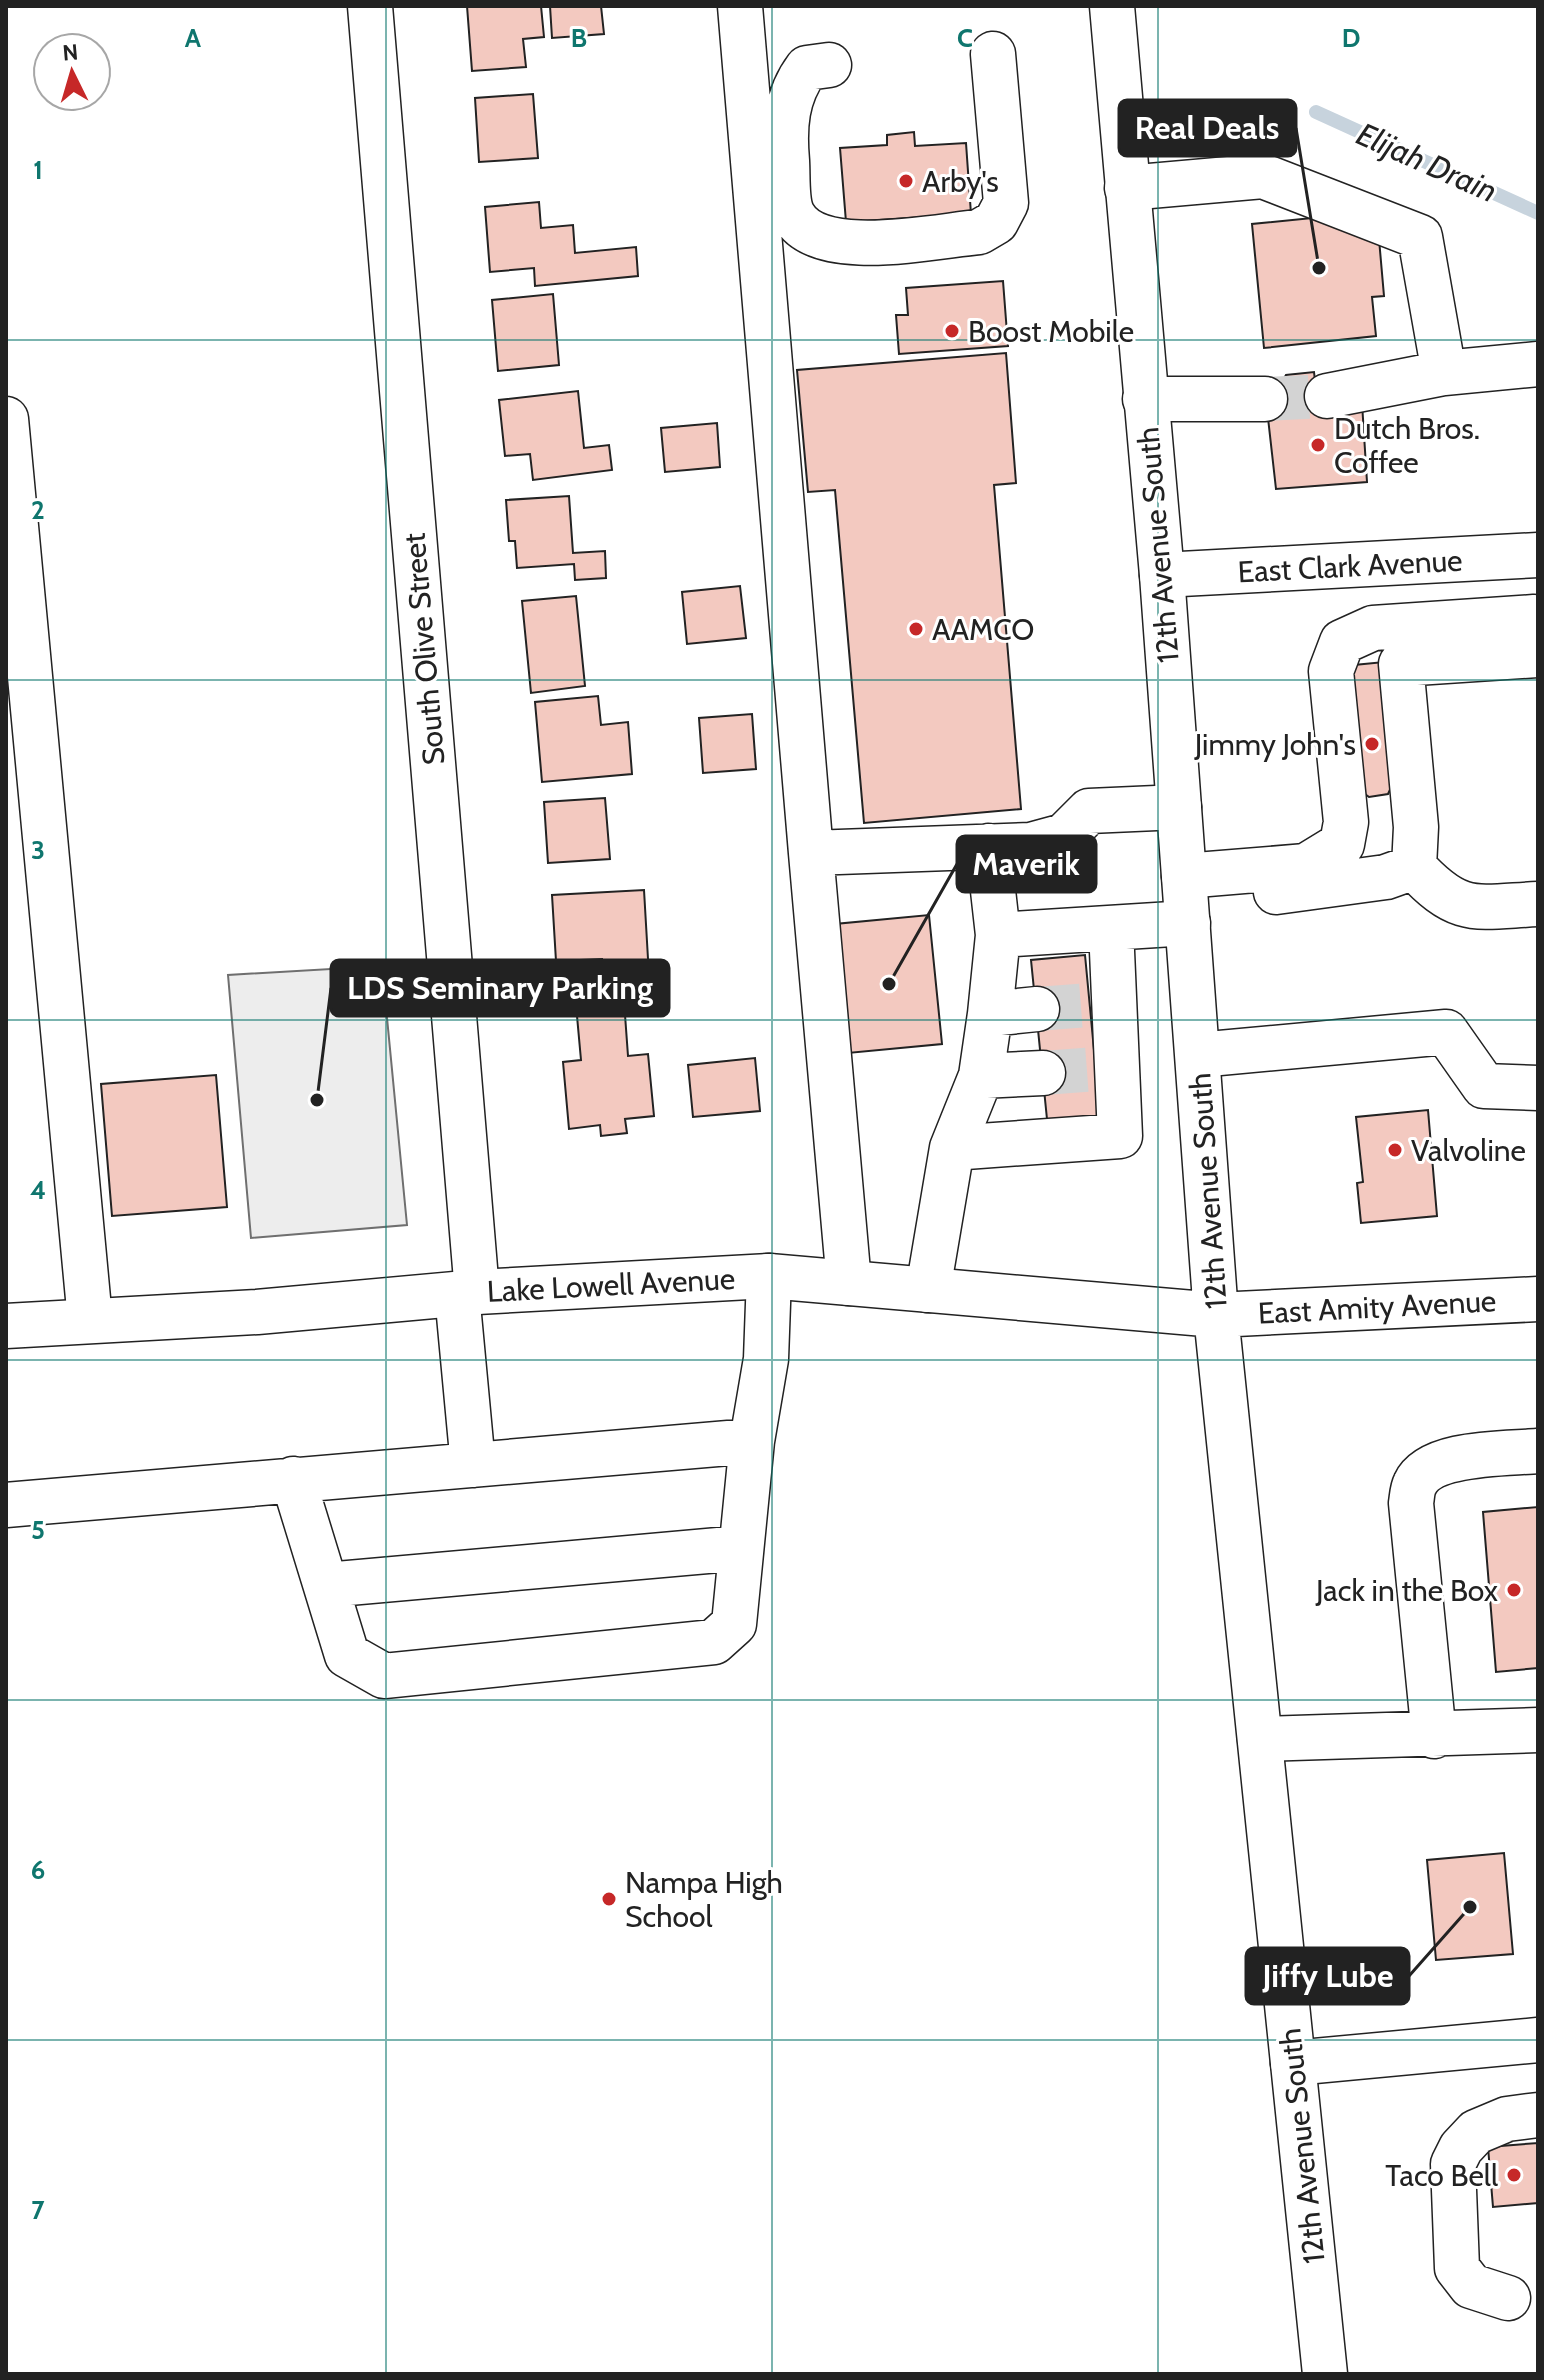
<svg xmlns="http://www.w3.org/2000/svg" width="1544" height="2380" viewBox="0 0 1544 2380" font-family="Cabin,sans-serif">
<style>
.parking{fill:#ededed;stroke:#6f6f6f;stroke-width:2}
.lines{fill:none;stroke-linecap:round;stroke-linejoin:round}
.stream{stroke:#c7d3dd;stroke-width:14}
.building{fill:#f3c9c0;stroke:#222;stroke-width:2}
.minor-tunnel{stroke:#d3d3d3;stroke-width:44;stroke-dasharray:44 22;stroke-linecap:butt}
.minor-casing{stroke:#222;stroke-width:47}
.major-casing{stroke:#222;stroke-width:47}
.minor{stroke:#fff;stroke-width:44}
.major{stroke:#fff;stroke-width:44}
.grid{fill:none;stroke:#0f766e;stroke-width:2;stroke-opacity:0.55}
.poi-dot{fill:#c62828;stroke:#fff;stroke-width:3}
.labels{text-anchor:middle;dominant-baseline:central;stroke-width:6;stroke-linejoin:round;paint-order:stroke}
.poi-label{font-size:30px;fill:#222;stroke:#fff;text-anchor:start}
.street-label{font-size:30px;fill:#222;stroke:#fff}
.water-label{font-size:32px;font-style:italic;fill:#222;stroke:#fff}
.grid-label{font-size:26px;text-anchor:middle;font-weight:bold;fill:#0f766e;stroke:#fff;stroke-width:6;stroke-linejoin:round;paint-order:stroke}
.leader{fill:none;stroke:#222;stroke-width:3}
.callout-dot{fill:#222;stroke:#fff;stroke-width:3}
.callout{fill:#222;stroke:#222;stroke-width:3}
.callout-label{font-size:32px;text-anchor:middle;font-weight:bold;fill:#fff}
</style>
<rect width="100%" height="100%" fill="#fff"/>
<path class="parking" d="M382 966 407 1225 251 1238 228 975Z"/>
<g class="lines">
<path class="stream" d="M1316 112 1538 213"/>
</g>
<path class="building" d="M467 6H541L544 37 523 39 526 67 472 71Z
M550 6H601L604 34 552 38Z
M533 94 538 158 479 162 475 98Z
M914 132 915 146 966 143 971 214 846 222 840 148 887 145V135Z
M539 202 541 228 573 225 575 253 636 247 638 276 535 286 534 268 490 272 485 207Z
M1332 216 1379 239 1384 296 1372 297 1376 336 1264 348 1252 224Z
M1003 281 1008 346 899 354 896 315H908L906 288Z
M553 294 559 365 498 371 492 300Z
M1006 353 1016 483 994 485 1021 809 864 823 835 490 808 492 797 370Z
M1314 372 1318 406 1362 403 1367 482 1276 489 1267 409 1286 375Z
M578 391 584 448 609 445 612 470 533 480 530 454 505 456 499 400Z
M717 423 720 467 665 472 661 428Z
M569 496 573 553 605 551 606 578 575 580 574 564 517 568 515 541H509L506 500Z
M740 586 746 638 687 644 682 592Z
M576 596 585 686 531 693 522 601Z
M1384 662 1394 781 1388 794 1369 797 1357 788 1344 666Z
M598 696 601 725 628 722 632 774 542 782 535 702Z
M752 714 756 769 703 773 699 718Z
M605 798 610 859 548 863 544 802Z
M644 890 649 976 603 979 602 959 556 961 552 895Z
M929 915 942 1044 848 1053 835 924Z
M1085 955 1101 1124 1048 1129 1031 960Z
M624 1001 628 1056 648 1054 654 1116 625 1119 627 1133 601 1136 600 1125 569 1129 563 1062 581 1060 576 1005Z
M755 1058 760 1111 693 1117 688 1065Z
M216 1075 227 1207 112 1216 101 1084Z
M1428 1110 1437 1216 1361 1223 1357 1183 1363 1182 1356 1117Z
M1538 1507V1668L1496 1672 1483 1512Z
M1504 1853 1513 1954 1436 1960 1427 1860Z
M1538 2143V2203L1493 2207 1488 2147Z"/>
<g class="lines">
<path class="minor-tunnel" d="M1265 399 1327 396
M1037 1009 1089 1005
M1043 1073 1096 1069"/>
<defs>
<path id="minor" d="M370 6 477 1292
M740 6 811 853 1031 845 1064 836 1089 811 1179 807
M829 65 807 68C786 96 784 127 787 161 788 177 786 202 793 215 818 262 934 236 979 232L996 222 1006 203 993 54
M1127 188 1263 176 1420 237 1444 373
M1327 396 1444 373 1538 364
M1145 399H1265
M6 419 90 1320
M1162 575 1538 555
M1537 655 1401 664 1416 827 1414 867C1460 917 1476 907 1538 904
M811 853 849 1283
M1184 876 1306 866 1342 844 1346 822 1331 671 1342 642 1373 628 1534 617
M1276 892 1386 877 1414 867
M998 935 1188 923
M990 1014 1037 1009
M1198 1055 1446 1032 1484 1086 1538 1088
M981 1076 1043 1073
M952 1148 1120 1136 1111 928
M928 1290 952 1148 981 1076 990 1014 998 935 988 846
M457 1294 473 1465
M293 1479 347 1655 384 1676 714 1642 734 1624 752 1441 766 1359 769 1276
M6 1505 752 1441
M326 1585 741 1548
M1434 1736 1411 1503C1412 1498 1412 1490 1415 1484 1430 1451 1506 1454 1538 1451
M1260 1739 1538 1730
M1293 2063 1538 2040
M1508 2298 1471 2286 1457 2268 1453 2164 1461 2148 1476 2132 1507 2119 1538 2115"/>
<path id="major" d="M1112 6 1162 575 1216 1315 1325 2374
M6 1326 257 1312 477 1292 769 1276 1216 1315 1538 1299"/>
</defs>
<use href="#minor" class="minor-casing"/>
<use href="#major" class="major-casing"/>
<use href="#minor" class="minor"/>
<use href="#major" class="major"/>
</g>
<path class="grid" d="M386 6V2374M772 6V2374M1158 6V2374M6 340H1538M6 680H1538M6 1020H1538M6 1360H1538M6 1700H1538M6 2040H1538"/>
<g class="poi-dot">
<circle cx="906" cy="181" r="8"/>
<circle cx="952" cy="331" r="8"/>
<circle cx="1318" cy="445" r="8"/>
<circle cx="916" cy="629" r="8"/>
<circle cx="1372" cy="744" r="8"/>
<circle cx="1395" cy="1150" r="8"/>
<circle cx="1514" cy="1590" r="8"/>
<circle cx="609" cy="1899" r="8"/>
<circle cx="1514" cy="2175" r="8"/>
</g>
<g class="labels">
<g class="poi-label">
<text x="922" y="181">Arby's</text>
<text x="968" y="331">Boost Mobile</text>
<text x="1334" y="428">Dutch Bros.<tspan x="1334" dy="34">Coffee</tspan></text>
<text x="932" y="629">AAMCO</text>
<text x="1356" y="744" text-anchor="end">Jimmy John's</text>
<text x="1411" y="1150">Valvoline</text>
<text x="1498" y="1590" text-anchor="end">Jack in the Box</text>
<text x="625" y="1882">Nampa High<tspan x="625" dy="34">School</tspan></text>
<text x="1498" y="2175" text-anchor="end">Taco Bell</text>
</g>
<g class="street-label">
<text transform="translate(1158 545) rotate(-95)">12th Avenue South</text>
<text transform="translate(1350 566) rotate(-3)">East Clark Avenue</text>
<text transform="translate(424 649) rotate(-95)">South Olive Street</text>
<text transform="translate(1208 1191) rotate(-94)">12th Avenue South</text>
<text transform="translate(611 1285) rotate(-3)">Lake Lowell Avenue</text>
<text transform="translate(1377 1307) rotate(-3)">East Amity Avenue</text>
<text transform="translate(1302 2146) rotate(-96)">12th Avenue South</text>
</g>
<g class="water-label">
<text transform="translate(1427 162) rotate(24)">Elijah Drain</text>
</g>
</g>
<g class="grid-label">
<text x="193" y="47">A</text>
<text x="579" y="47">B</text>
<text x="965" y="47">C</text>
<text x="1351" y="47">D</text>
<text x="38" y="179">1</text>
<text x="38" y="519">2</text>
<text x="38" y="859">3</text>
<text x="38" y="1199">4</text>
<text x="38" y="1539">5</text>
<text x="38" y="1879">6</text>
<text x="38" y="2219">7</text>
</g>
<path class="leader" d="M1319 268L1296 128M889 984L957 864M317 1100L331 988M1470 1907L1409 1976"/>
<g class="callout-dot">
<circle cx="1319" cy="268" r="8"/>
<circle cx="889" cy="984" r="8"/>
<circle cx="317" cy="1100" r="8"/>
<circle cx="1470" cy="1907" r="8"/>
</g>
<g class="callout">
<rect x="1119" y="100" width="177" height="56" rx="8"/>
<rect x="957" y="836" width="139" height="56" rx="8"/>
<rect x="331" y="960" width="338" height="56" rx="8"/>
<rect x="1246" y="1948" width="163" height="56" rx="8"/>
</g>
<g class="callout-label">
<text x="1207" y="139">Real Deals</text>
<text x="1026" y="875">Maverik</text>
<text x="500" y="999">LDS Seminary Parking</text>
<text x="1328" y="1987">Jiffy Lube</text>
</g>
<rect width="1544" height="2380" fill="none" stroke="#222222" stroke-width="16"/>
<g transform="translate(72 72) rotate(355)"><circle r="38" fill="#ffffff" stroke="#a7a7a7" stroke-width="2"/>
<path d="M0-6L14 30L0 20L-14 30Z" fill="#c62828"/>
<text y="-12" font-size="22" font-weight="bold" text-anchor="middle" fill="#222222">N</text>
</g>
</svg>
